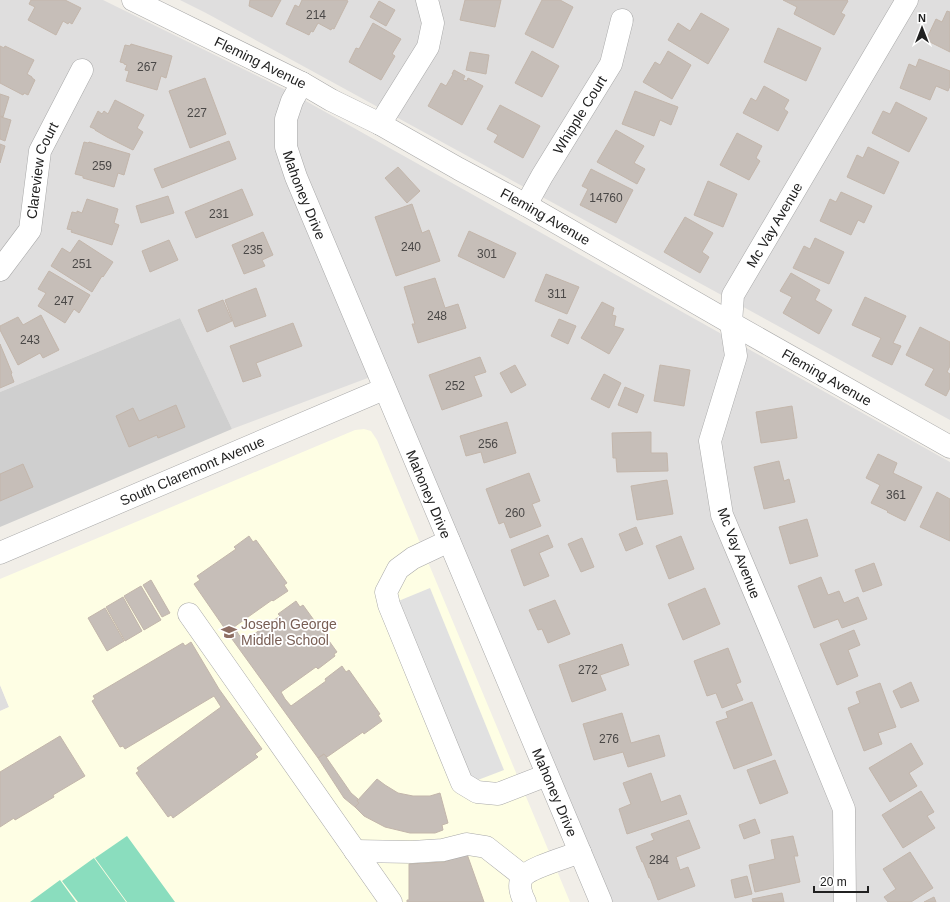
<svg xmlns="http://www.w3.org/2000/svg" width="950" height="902" viewBox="0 0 950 902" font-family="Arial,sans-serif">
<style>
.residential{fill:#dfdede}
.education{fill:#fefee4}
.religious{fill:#cfcfcf}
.pitch{fill:#8addbe}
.parking{fill:#e1e1e1}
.building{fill:#c6beb8;stroke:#c3b6ab}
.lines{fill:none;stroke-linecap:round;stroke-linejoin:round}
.minor-casing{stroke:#a8a8a8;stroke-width:23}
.minor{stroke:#fff;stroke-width:22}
.labels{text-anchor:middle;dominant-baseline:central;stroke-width:3.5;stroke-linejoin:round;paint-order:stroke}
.number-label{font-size:12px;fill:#4a4847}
.street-label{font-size:14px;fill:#212121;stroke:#fff}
.education-label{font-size:14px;fill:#785e54;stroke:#fff;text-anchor:start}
</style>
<rect width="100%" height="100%" fill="#f1eee8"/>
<path class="residential" d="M0 0H103L288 91 950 462V902H612L389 370 232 429 180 318 0 392Z
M180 0H950V420L206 13Z
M0 685 9 707 0 711Z"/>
<path class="education" d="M364 429 371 431 377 440 570 902H0V711L9 707 0 685V579L355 430Z"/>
<path class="religious" d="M180 318 232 429 0 527V392Z"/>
<path class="pitch" d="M127 836 175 902H127L95 858Z
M94 858 126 902H78L62 881Z
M60 880 76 902H30Z"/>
<path class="parking" d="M430 588 504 770 470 783 396 602Z"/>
<path class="building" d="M31 0H65L81 8 72 24 69 22 68 24 63 21 56 35 28 20 35 7 29 4Z
M250 0H281L272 17 249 6Z
M302 0H346L348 1 334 29 332 28 331 30 318 23 313 32 311 31 309 35 286 24 295 5 299 7Z
M465 0H501L495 27 460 20Z
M542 0H560L573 7 553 48 525 34Z
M783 0H847L848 1 841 13 845 15 834 35 794 14 797 7Z
M379 1 395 10 386 26 370 17Z
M947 11 950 12V52L926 40 936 19 942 22Z
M701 13 729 29 708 64 668 40 678 23 690 31Z
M373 23 401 39 392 54 395 56 381 80 349 62 356 48 359 49Z
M778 28 821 48 806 81 764 62Z
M131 44 172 56 166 78 161 76 157 90 126 81 129 71 125 70 127 65 124 64V63L120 62 125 45 130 46Z
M0 46 4 48 5 46 34 60 27 74 32 77V78L35 80 28 95 24 93 23 95 0 83Z
M532 51 559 66 542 97 515 83Z
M668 51 691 65 672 99 643 82 655 62 660 65Z
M470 52 489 55 486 74 466 70Z
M919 59 950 71V86L948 91 936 86 930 100 900 88 909 64 916 67Z
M454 70 465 76 463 80 467 81 468 78 483 86 462 125 428 106 441 83 446 86 453 74H452Z
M205 78 226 134 190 148 169 91Z
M764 86 789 100 784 109 788 112 778 131 743 113 751 98 756 101Z
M635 91 678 107 671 125 660 120 654 136 622 124Z
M0 94 9 97 3 117 1 116V117L11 120 5 141 0 139Z
M115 100 144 115 137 128 143 132 133 150 107 137 95 130V129L90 127 98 111 102 114 104 111 108 114Z
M896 102 927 118 909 152 872 133 883 111 890 114Z
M500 105 540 126 523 158 494 142 498 135 487 129Z
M616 130 644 146 634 163 645 169 637 184 597 162Z
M737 133 762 146 756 158 760 161 749 180 720 165Z
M229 141 236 159 162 188 154 169Z
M84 142 88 143 89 142 130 154 124 175 118 173 114 187 83 178V176L75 174Z
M0 144 5 146 0 163Z
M868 147 899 162 884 194 847 177 857 155 863 158Z
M398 167 420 191 407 203 385 178Z
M591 169 633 190 616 223 580 205 588 189 582 186Z
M708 181 737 194 723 227 694 215Z
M242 189 253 215 196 238 185 212Z
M841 192 872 206 864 223 858 220 851 235 820 221 830 199 836 202Z
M168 196 174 213 141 223 136 206Z
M87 199 118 209 114 223 119 225 112 245 71 232 72 230 67 229 72 212 77 213V211L82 213Z
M412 204 422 233 429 230 440 261 396 276 375 217Z
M685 217 713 233 702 252 709 257 700 273 664 252Z
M469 231 516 253 504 278 458 256Z
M263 232 273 255 262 260 265 266 244 274 232 245Z
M815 238 844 252 829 284 793 268 804 246 810 249Z
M79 240 113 262 103 277 102 276 92 292 51 266 62 248 70 253Z
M169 240 178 260 150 272 142 251Z
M49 271 90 295 79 313 74 309 65 323 38 306 46 293 38 289Z
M791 273 820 290 815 300 832 310 819 334 783 313 792 297 780 291Z
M546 274 579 287 567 314 535 301Z
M435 278 445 308 458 304 466 328 418 343 412 324H415L404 287Z
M256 288 266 316 235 327 225 300Z
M865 297 906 316 893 343 901 346 892 365 872 356 881 338 852 325Z
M223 300 232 321 207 332 198 310Z
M602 302 614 308 612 315 616 316 614 326 624 329 609 354 581 338Z
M41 315 59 350 43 358 40 353 18 365 0 330V326L18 317 23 325Z
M559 319 576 326 568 344 551 336Z
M293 323 302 346 256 363 261 376 243 382 230 346Z
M920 327 950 342V366L947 372 950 374V388L946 396 925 385 934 369 906 355Z
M0 344 12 373 11 374 14 382 0 388Z
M480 357 486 372 474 376 482 396 442 410 429 375Z
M515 365 526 385 511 393 500 373Z
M660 365 690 370 684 406 654 401Z
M604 374 621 383 609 408 591 399Z
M625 387 644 395 637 413 618 405Z
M176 405 185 427 158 438 157 435 129 447 116 416 133 408 139 421Z
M792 406 797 438 761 443 756 412Z
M507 422 516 453 484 463 481 452 466 456 460 436Z
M651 432V453H667L668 471 617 472 616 458H613L612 433Z
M878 454 897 463 893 473 922 487 905 521 887 512 888 511 871 503 880 485 866 478Z
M779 461 784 481 789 479 795 502 764 509 754 467Z
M23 464 33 487 0 501V474Z
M529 473 540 501 532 504 541 526 510 538 504 522 499 524 486 489Z
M667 480 673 514 637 520 631 486Z
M937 492 950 499V541L920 527Z
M807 519 818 556 790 564 779 527Z
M636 527 643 544 626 551 619 534Z
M548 535 553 547 539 553 549 576 524 586 511 550Z
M249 536 253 542 256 540 287 583 284 585 288 591 273 601 272 600 234 627 239 635 244 641 280 616 278 614 296 601 300 607 303 605 337 652 334 654 335 656 318 669 316 667 281 692 285 699 291 706 326 681 325 679 342 666 346 672 349 670 380 714 378 715 382 721 364 734 363 732 327 757 324 754 318 758 232 639 194 584 200 580 197 576 236 549 234 547Z
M681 536 694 569 669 579 656 546Z
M582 538 594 567 581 572 568 544Z
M874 563 882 585 863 592 855 570Z
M821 577 828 595 839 591 844 603 858 597 867 619 842 628 838 619 814 628 798 586Z
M151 580 170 613 162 617 143 585Z
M141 586 161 620 144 630 124 596Z
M705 588 720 624 683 640 668 604Z
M123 597 142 631 125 641 106 607Z
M555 600 570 634 548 643 542 629 538 630 529 610Z
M105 608 124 641 107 651 88 618Z
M854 630 860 645 848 650 858 676 837 685 820 644Z
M191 642 219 689 262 749 255 754 258 757 173 818 171 815 168 817 136 773 139 771 137 768 221 707 214 696 125 749 123 746 120 747 92 701 95 699 93 696 183 643 185 646Z
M622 644 629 665 600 675 606 690 572 702 559 665Z
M728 648 741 682 736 684 743 700 722 708 716 693 707 696 694 661Z
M911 682 919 701 901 708 893 691Z
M880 683 896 727 878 733 882 744 864 751 848 708 860 703 856 692Z
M752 702 772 755 734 769 716 722 728 718 726 712Z
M622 713 631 743 659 735 665 756 628 767 623 752 594 760 583 724Z
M60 736 85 776 53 795 54 797 15 820 14 818 0 827V772Z
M911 743 923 764 909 773 917 786 890 802 869 768Z
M324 754 351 793 358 799 357 801 359 803 355 807 344 798 318 758Z
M775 760 788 793 760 804 747 770Z
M651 773 661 802 680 795 687 814 627 834 619 809 631 804 623 783Z
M377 779 385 785 398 793 413 796H430L440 793 448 823 442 825 443 830 435 833H410L385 827 364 816 355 807 359 803 357 801Z
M921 791 934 812 927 816 935 828 903 848 882 815Z
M755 819 760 833 744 839 739 825Z
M689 820 700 848 676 857 680 870 688 867 695 886 658 900 650 878H649L643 862H642L636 847 654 840 651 834Z
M793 836 798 856H794L800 882 755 892 749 865 775 859 771 840Z
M910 852 933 888 911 902H888L884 897 896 889 883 869Z
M467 854 484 902H407V900H409V864L444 862Z
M747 876 752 894 735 898 731 880Z
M782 893 784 902H753L752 899Z
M934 897 936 902H924Z"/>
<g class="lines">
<defs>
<g id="minor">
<path id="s1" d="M133 0 302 83 331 100 380 124 459 169 526 205 731 323 950 447"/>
<path id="s2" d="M302 83 292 101 286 119V147L296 177C396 419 499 660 601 902"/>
<path d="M380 124 428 47 433 23 427 0"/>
<path id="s3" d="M526 205 542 176 611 64 622 20"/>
<path id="s4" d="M0 270 30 230 40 151 82 70"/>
<path d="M449 541 413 558 398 569 386 592 389 605 462 783 477 792 498 794 547 775"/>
<path id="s5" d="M0 553 384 389"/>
<path d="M189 614 391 902"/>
<path d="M355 851 412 852 443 850 467 844 486 847 523 876"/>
<path d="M525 902C521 895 518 885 522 878 528 868 568 857 580 852"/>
<path id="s6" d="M845 902 844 809 778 648 722 515 710 441 736 356 731 323 733 295 907 0"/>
</g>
</defs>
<use href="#minor" class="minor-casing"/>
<use href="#minor" class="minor"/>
</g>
<defs>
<symbol id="school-bare" viewBox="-9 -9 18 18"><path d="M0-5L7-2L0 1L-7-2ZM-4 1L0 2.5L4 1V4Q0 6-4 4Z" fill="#8d6e63" stroke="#fff" stroke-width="2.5" paint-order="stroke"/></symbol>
</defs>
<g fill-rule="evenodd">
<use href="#school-bare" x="218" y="621" width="22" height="22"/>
</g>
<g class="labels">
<g class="number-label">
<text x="316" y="15">214</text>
<text x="147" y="67">267</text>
<text x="197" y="113">227</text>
<text x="102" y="166">259</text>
<text x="606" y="198">14760</text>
<text x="219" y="214">231</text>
<text x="411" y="247">240</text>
<text x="253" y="250">235</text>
<text x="487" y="254">301</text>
<text x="82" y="264">251</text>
<text x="557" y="294">311</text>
<text x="64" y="301">247</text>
<text x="437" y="316">248</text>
<text x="30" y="340">243</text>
<text x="455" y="386">252</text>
<text x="488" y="444">256</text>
<text x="896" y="495">361</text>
<text x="515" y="513">260</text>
<text x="588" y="670">272</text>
<text x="609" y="739">276</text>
<text x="659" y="860">284</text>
</g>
<g class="street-label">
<text stroke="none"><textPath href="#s1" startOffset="142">Fleming Avenue</textPath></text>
<text stroke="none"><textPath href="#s3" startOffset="105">Whipple Court</textPath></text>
<text stroke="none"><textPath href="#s4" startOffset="111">Clareview Court</textPath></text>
<text stroke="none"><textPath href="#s2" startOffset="119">Mahoney Drive</textPath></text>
<text stroke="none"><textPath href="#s1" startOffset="466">Fleming Avenue</textPath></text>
<text stroke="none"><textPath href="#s6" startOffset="718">Mc Vay Avenue</textPath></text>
<text stroke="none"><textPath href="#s1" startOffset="790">Fleming Avenue</textPath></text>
<text stroke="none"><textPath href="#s5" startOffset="209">South Claremont Avenue</textPath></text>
<text stroke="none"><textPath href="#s2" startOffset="443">Mahoney Drive</textPath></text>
<text transform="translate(739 553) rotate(69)">Mc Vay Avenue</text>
<text stroke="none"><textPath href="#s2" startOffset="767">Mahoney Drive</textPath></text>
</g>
<g class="education-label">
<text x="241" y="624">Joseph George<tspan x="241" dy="16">Middle School</tspan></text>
</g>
</g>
<g transform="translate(922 28)" stroke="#ffffff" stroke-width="3" paint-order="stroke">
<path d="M0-3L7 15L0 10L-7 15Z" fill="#212121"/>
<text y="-6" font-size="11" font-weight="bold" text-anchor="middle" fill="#212121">N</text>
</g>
<path d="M814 886v6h54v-6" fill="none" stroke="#212121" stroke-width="2"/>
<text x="820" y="886" font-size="12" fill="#212121" stroke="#ffffff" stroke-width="3" paint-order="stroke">20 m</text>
</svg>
